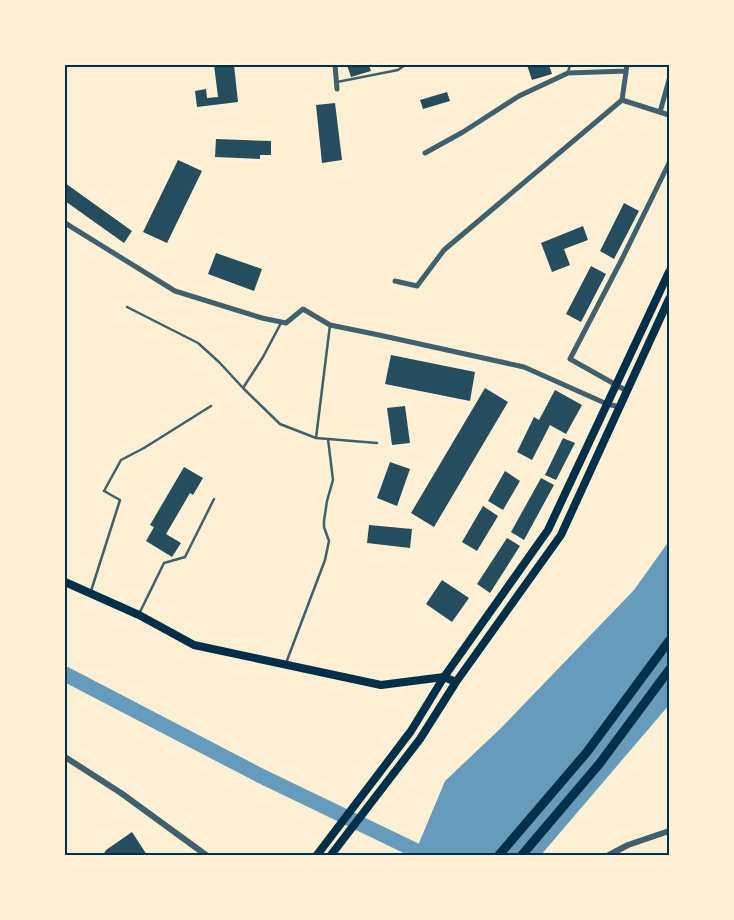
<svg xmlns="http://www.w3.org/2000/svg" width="734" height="920" viewBox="0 0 734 920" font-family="Jost,sans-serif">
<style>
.water{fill:#669bbc}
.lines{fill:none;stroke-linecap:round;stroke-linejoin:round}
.river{stroke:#669bbc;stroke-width:15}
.building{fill:#264d5e}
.service{stroke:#3f606c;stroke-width:2.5}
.minor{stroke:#3f606c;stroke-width:5}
.tertiary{stroke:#3f606c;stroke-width:6}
.trunk{stroke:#003049;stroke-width:8}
.motorway{stroke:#003049;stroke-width:9}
.neatline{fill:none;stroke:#003049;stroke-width:2}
</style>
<rect width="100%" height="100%" fill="#fdf0d5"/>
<path class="water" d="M669 541V705L541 855H414L445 781 501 728 634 590Z"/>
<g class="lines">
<path class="river" d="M65 674 261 776 425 855"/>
</g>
<path class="building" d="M214 65H234L238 102 197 107 195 91 206 89 207 98 218 97Z
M347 65H369L371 71 351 77Z
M527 65H549L552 74 532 80Z
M447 92 450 101 423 109 420 100Z
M335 103 342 160 322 163 316 105Z
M216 139 271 141V155H260V159L215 157Z
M178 160 202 171 167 243 143 232Z
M65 183 132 231 124 243 65 201Z
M624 203 639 211 614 259 600 251Z
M583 226 588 240 564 249 570 265 552 272 541 243Z
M216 253 262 269 254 291 208 274Z
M591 266 606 274 581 322 566 314Z
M391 355 475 372 470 401 385 384Z
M485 388 508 402 434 527 411 513Z
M555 390 582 405 566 434 550 425 532 460 517 452 534 417 539 420Z
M405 406 410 443 392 445 387 408Z
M563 438 575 443 556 480 545 475Z
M390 462 410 469 397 506 377 498Z
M184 467 203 478 193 495 190 493 166 534 181 543 172 557 146 541 154 527 150 525Z
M505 471 520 481 503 510 488 501Z
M541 478 554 485 524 540 511 532Z
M483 506 498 516 477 551 462 542Z
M369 525 412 529 410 548 367 543Z
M507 538 520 546 490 593 477 584Z
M442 580 469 598 452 622 426 604Z
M132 832 147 855H103L106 850Z"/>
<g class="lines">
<path class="service" d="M568 72 570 65
M337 82 398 70 405 65
M127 307 198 343 219 362 243 388 280 424 316 438
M330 325 316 438 377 443
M243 388 263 357 281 323
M91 591 120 500 104 491 121 460 144 448 211 406
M139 614 164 563 185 557 214 499
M286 663 325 560 329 541 324 527V521L327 501 333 480 328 439"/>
<path class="minor" d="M335 65 337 89
M622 100 669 115
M660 112 669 80
M425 153 463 132 519 96 568 73 626 71
M65 223 175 291 262 318 286 323 303 309 330 325 379 335 524 367 607 404 620 407
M395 281 417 286 444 250 622 100 627 65
M627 391 570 359 622 259 669 163"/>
<path class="tertiary" d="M65 757 121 793 206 855
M609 855 628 845 669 831"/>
<path class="trunk" d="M65 582 139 615 194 645 381 685 444 677 456 682
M317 855 411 731 444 677 548 530 669 272
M331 855 420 739 456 682 561 535 669 299"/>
<path class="motorway" d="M499 855 587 752 669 641
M522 855 600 763 669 670"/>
</g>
<rect width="734" height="920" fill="none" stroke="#fdf0d5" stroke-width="132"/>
<rect x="66" y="66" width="602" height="788" class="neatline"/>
</svg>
